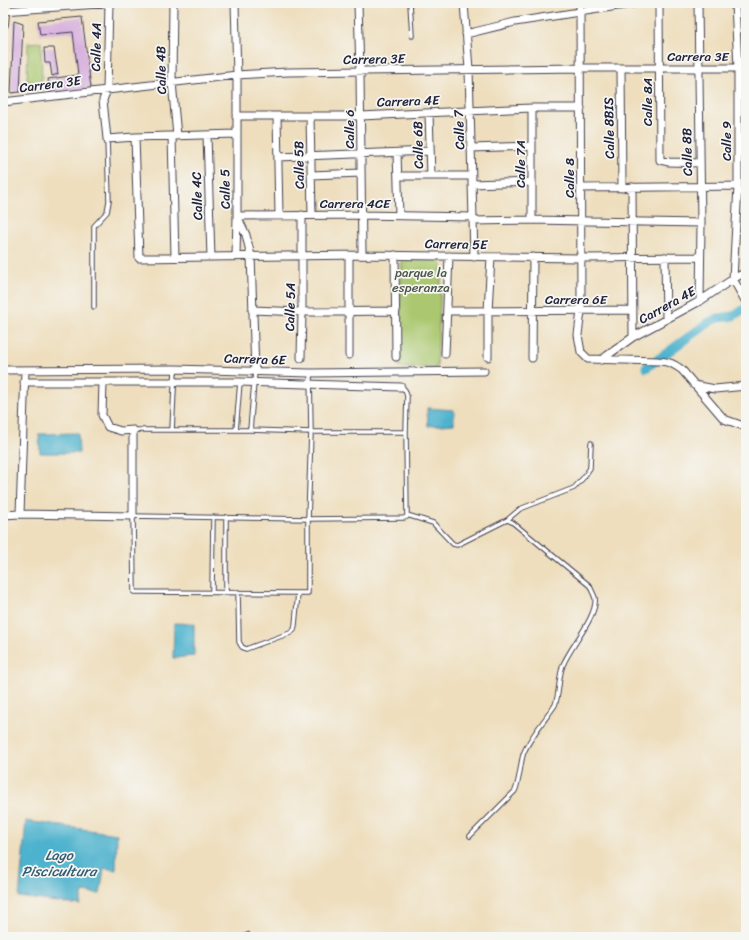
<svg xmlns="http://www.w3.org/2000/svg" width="749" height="940" viewBox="0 0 749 940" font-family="Sriracha,sans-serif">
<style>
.green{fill:#abc86f;stroke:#667555}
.water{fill:#4eb2cd;stroke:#386a84}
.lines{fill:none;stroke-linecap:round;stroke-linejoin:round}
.canal{stroke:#4eb2cd;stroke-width:9}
.building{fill:#d8b2de}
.lane-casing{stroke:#413e4e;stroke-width:5.5}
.street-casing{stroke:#413e4e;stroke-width:9}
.secondary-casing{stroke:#413e4e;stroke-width:12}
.lane{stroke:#fff;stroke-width:3.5}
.street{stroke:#fff;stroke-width:7}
.secondary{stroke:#fae7c3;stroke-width:10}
.labels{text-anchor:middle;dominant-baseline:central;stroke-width:3.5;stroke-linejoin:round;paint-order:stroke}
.street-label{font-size:13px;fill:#22223b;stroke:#f6f6f2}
.park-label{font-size:13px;fill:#4b544b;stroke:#f6f6f2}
.water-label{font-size:14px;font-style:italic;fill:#345c75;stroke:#f6f6f2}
</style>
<rect width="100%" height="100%" fill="#f6f6f2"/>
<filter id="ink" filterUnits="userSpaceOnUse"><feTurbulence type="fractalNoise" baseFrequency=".025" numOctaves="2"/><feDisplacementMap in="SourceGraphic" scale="8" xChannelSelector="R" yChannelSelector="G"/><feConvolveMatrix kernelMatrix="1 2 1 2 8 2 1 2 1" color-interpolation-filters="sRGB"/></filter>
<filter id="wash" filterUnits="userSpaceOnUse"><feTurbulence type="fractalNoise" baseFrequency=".012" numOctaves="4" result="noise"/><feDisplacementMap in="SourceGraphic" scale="16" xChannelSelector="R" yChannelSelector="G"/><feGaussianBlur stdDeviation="0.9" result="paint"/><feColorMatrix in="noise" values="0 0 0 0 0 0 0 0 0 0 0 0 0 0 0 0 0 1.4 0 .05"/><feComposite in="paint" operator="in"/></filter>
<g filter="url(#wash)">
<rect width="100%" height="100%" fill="#eedebd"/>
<path class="green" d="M41 42 42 81 27 82 28 43Z
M402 255 442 256 437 368H399Z"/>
<path class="water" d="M427 408 454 410V424L428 426Z
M78 433 79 453H40L39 434Z
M174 623 194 624V656L173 658Z
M26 821 117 834 116 870 104 868 100 894 83 892 80 905 19 897Z"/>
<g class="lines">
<path class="canal" d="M646 368 709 322 718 318 733 316 746 308"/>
</g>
<g id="blocks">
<path class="building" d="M82 17 91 88 50 94 48 79 78 75 73 32 40 35 38 21Z
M14 21 23 24 20 92 11 93Z
M44 48H54L58 74 52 76 50 63H45Z
M249 932 251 937H240L239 936Z"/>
</g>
</g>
<g filter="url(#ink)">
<use href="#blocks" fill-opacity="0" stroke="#413e4e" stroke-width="1"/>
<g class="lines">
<defs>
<path id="lane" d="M410 3 412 36
M94 307V226L107 212 109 201 107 139
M310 373 311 432 308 519 404 518 407 517 406 432
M133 430H250L311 432H406L407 396 405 390 401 387
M172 430 175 369
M236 430 240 382
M250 430 255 371
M407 515 433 523 453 544 457 545 507 520 512 522 590 586C591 590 594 594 595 598 598 616 570 647 563 665 558 678 560 692 555 705 546 719 528 739 523 755 520 766 520 779 515 791L470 836
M133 516 308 519V593L134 592Z
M226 517V592
M507 520 520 509 574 488 584 477 590 468 591 443
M212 592 213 517
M238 592 239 642 242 647 246 649 290 633 294 630 295 625 298 593"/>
<path id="street" d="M109 3 107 90 103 100 107 139 135 137 236 134
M173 3 172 82 177 136
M235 3 237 75V216L246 235 251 256 255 371
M358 3 360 72 362 255
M464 3 469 69 474 257
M580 3 581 311 578 335 581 352 588 359 658 361C668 361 674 364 682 370L724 419 746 427
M659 3 660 160 669 162 700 163
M698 3 701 223 700 301
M735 3 738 68V186L733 279 746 302
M3 11 112 3
M466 34 515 22 637 3
M621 68 622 188
M3 102 237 75 288 72 581 68H746
M532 108V220
M429 113 431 176
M236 116H361L532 108H581
M277 116 279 215
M310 116 312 215
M207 135 211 257
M172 136 175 257
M135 137 139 258 362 255 580 258 700 257
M472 148 532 146
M397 153 399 215
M278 157 430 151
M311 175 361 173
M398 176H472
M472 184 532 182
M632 187 633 337
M581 188 738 186
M473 221 532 220 701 223
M395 255 396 357
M236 256 237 216 361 215 473 217
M665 257 666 319
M252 310 302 312 396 311
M447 311 633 310
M445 354 449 256
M349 355V255
M488 357V311L491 257
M301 358 302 312V215
M532 358 533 257
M601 360 633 337 700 301 733 279 746 272
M3 370 175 369 310 373 484 371
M24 382H240L401 387
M694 385 715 389 746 386
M20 514 25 370
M3 515 20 514 133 516V430L121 431 108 427 102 415 103 383"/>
<path id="secondary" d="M3 24 5 3"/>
</defs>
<use href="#lane" class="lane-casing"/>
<use href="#street" class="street-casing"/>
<use href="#secondary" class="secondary-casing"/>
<use href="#lane" class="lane"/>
<use href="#street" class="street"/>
<use href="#secondary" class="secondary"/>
</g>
</g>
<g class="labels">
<g class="street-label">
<text transform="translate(96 47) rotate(-89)">Calle 4A</text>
<text x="698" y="56">Carrera 3E</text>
<text transform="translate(374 59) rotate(-1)">Carrera 3E</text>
<text transform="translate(161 70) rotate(-91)">Calle 4B</text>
<text transform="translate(50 84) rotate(-7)">Carrera 3E</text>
<text transform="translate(408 101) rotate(-2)">Carrera 4E</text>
<text transform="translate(647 102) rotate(-90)">Calle 8A</text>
<text transform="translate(609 128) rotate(-91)">Calle 8BIS</text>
<text transform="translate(349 129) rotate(-90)">Calle 6</text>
<text transform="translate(459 130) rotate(-92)">Calle 7</text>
<text transform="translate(726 141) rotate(-90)">Calle 9</text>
<text transform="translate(418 145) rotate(-91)">Calle 6B</text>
<text transform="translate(687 152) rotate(-91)">Calle 8B</text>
<text transform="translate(520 164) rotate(-90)">Calle 7A</text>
<text transform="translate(299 165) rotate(-91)">Calle 5B</text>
<text transform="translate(569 178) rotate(-90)">Calle 8</text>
<text transform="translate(225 189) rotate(-91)">Calle 5</text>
<text transform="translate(197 196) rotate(-92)">Calle 4C</text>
<text x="355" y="203">Carrera 4CE</text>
<text transform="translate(456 244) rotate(1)">Carrera 5E</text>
<text x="576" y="299">Carrera 6E</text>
<text transform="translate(667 305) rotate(-29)">Carrera 4E</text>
<text transform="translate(290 307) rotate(-89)">Calle 5A</text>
<text transform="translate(255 359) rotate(2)">Carrera 6E</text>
</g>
<g class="park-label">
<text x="421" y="272">parque la<tspan x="421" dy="15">esperanza</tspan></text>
</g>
<g class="water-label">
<text x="59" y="855">Lago<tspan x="59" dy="16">Piscicultura</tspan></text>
</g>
</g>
<rect width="749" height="940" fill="none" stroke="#f6f6f2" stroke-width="16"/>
</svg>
